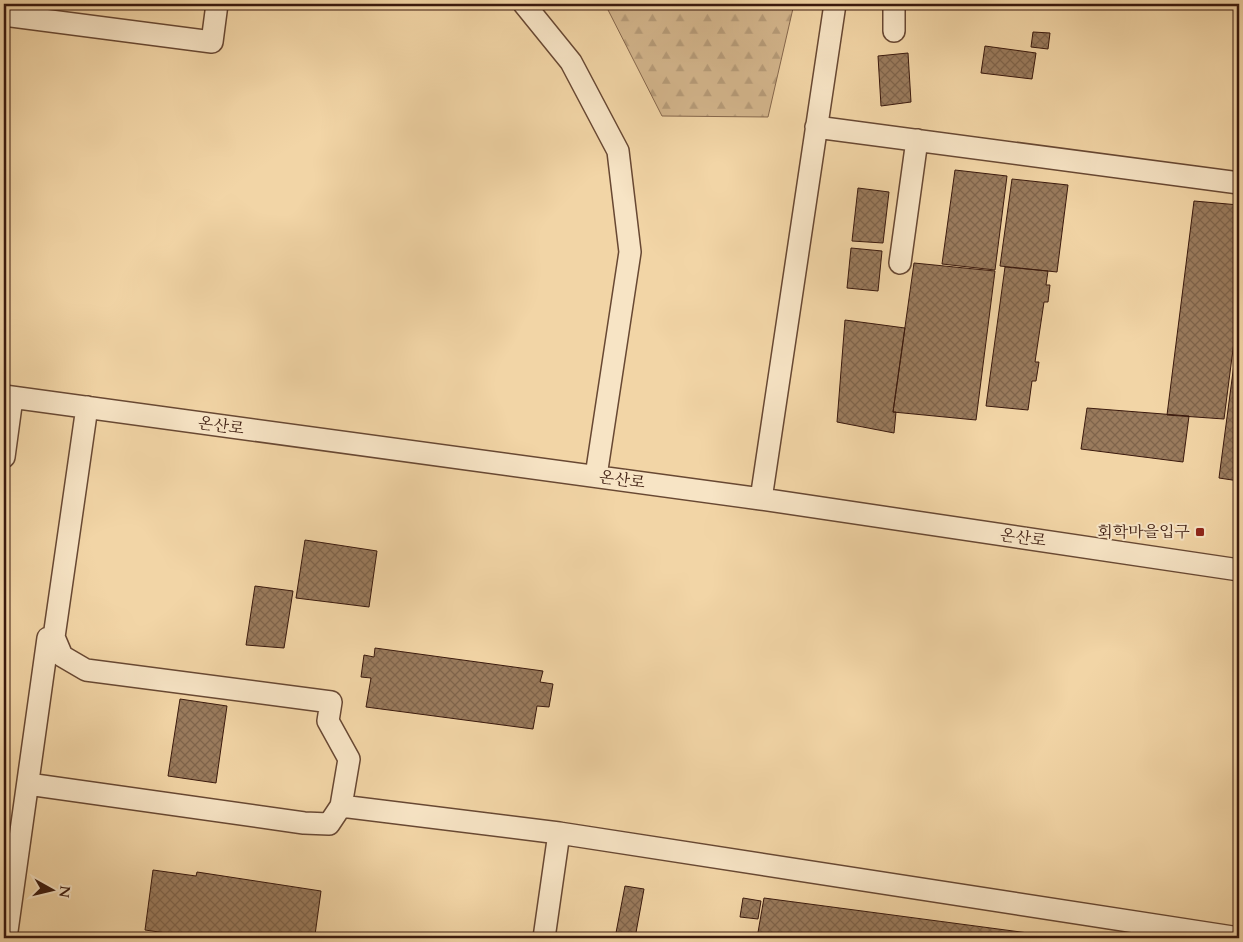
<svg xmlns="http://www.w3.org/2000/svg" width="1243" height="942" viewBox="0 0 1243 942" font-family="Cardo,'Noto Serif KR',serif">
<style>
.forest{fill:url(#forest-firs);stroke:#86674c}
.building{fill:url(#building-cross-hatch);stroke:#3a190d}
.lines{fill:none;stroke-linecap:round;stroke-linejoin:round}
.minor-casing{stroke:#684833;stroke-width:24}
.minor{stroke:#f7e4c5;stroke-width:21}
.poi-dot{fill:#8f2418;stroke:#f7e4c5;stroke-width:2}
.labels{text-anchor:middle;dominant-baseline:central;stroke-width:4;stroke-linejoin:round;paint-order:stroke}
.street-label{font-size:16px;fill:#3a190d;stroke:#f7e4c5}
.poi-label{font-size:16px;fill:#3a190d;stroke:#f7e4c5;text-anchor:end}
</style>
<defs>
<pattern id="forest-firs" width="22" height="20" patternUnits="userSpaceOnUse" patternTransform="scale(1.25)"><rect width="22" height="20" fill="#d3b58c"/><path d="M5 1l3.5 6h-7zM16 11l3.5 6h-7z" fill="#b69b78"/></pattern>
<pattern id="building-cross-hatch" width="8" height="8" patternUnits="userSpaceOnUse" patternTransform="scale(1.25)"><rect width="8" height="8" fill="#9a7b5d"/><path d="M0 0l8 8M0 8l8-8" fill="none" stroke="#7f644b"/></pattern>
</defs>
<rect width="100%" height="100%" fill="#f2d5a6"/>
<filter id="stains"><feTurbulence type="fractalNoise" baseFrequency=".004" numOctaves="4"/><feColorMatrix values="0 0 0 0 .2 0 0 0 0 .09 0 0 0 0 .02 0 0 0 .5 -.17"/></filter>
<radialGradient id="worn" r=".72"><stop offset=".6" stop-color="#630" stop-opacity="0"/><stop offset="1" stop-color="#630" stop-opacity=".3"/></radialGradient>
<path class="forest" d="M605 4H794L768 117 662 116Z"/>
<path class="building" d="M1033 32 1050 33 1048 49 1031 47Z
M985 46 1036 53 1032 79 981 73Z
M908 53 911 102 881 106 878 56Z
M955 170 1007 176 995 270 942 264Z
M1012 179 1068 185 1057 272 1000 266Z
M858 188 889 192 883 243 852 241Z
M1194 201 1239 205V303L1224 419 1167 415Z
M851 248 882 251 878 291 847 288Z
M914 263 995 271 976 420 893 412Z
M1005 267 1048 271 1046 285H1050L1048 302H1044L1035 362H1039L1036 381H1032L1028 410 986 406Z
M845 320 905 328 893 412H896L894 433 837 422Z
M1239 326V481L1219 478Z
M1087 408 1189 416 1183 462 1081 449Z
M305 540 377 551 369 607 296 598Z
M255 586 293 591 284 648 246 645Z
M375 648 543 671 540 682 553 684 549 707 537 706 533 729 366 707 371 678 361 677 364 655 374 657Z
M180 699 227 706 216 783 168 776Z
M153 870 196 876 197 872 321 891 315 935 308 934 307 938H201L145 930Z
M625 886 644 889 635 938H615Z
M743 898 761 901 758 919 740 917Z
M764 898 1066 938H757Z"/>
<g class="lines">
<defs>
<path id="minor" d="M524 4 571 62 618 151 630 252 596 476
M4 15 212 42 217 4
M894 31V4
M816 127 1239 183
M900 263 917 140
M4 396 761 499 1239 570
M87 407 54 637 62 656 86 670 331 702 328 721 349 759 341 806 559 833
M4 457 12 398
M761 499 835 4
M28 784 304 823 329 824 341 806
M6 938 48 638 54 637
M544 938 559 833 1239 938"/>
</defs>
<use href="#minor" class="minor-casing"/>
<use href="#minor" class="minor"/>
</g>
<rect class="poi-dot" x="1195" y="527" width="10" height="10" rx="2.5"/>
<g class="labels">
<g class="street-label">
<text transform="translate(221 426) rotate(8)">온산로</text>
<text transform="translate(622 480) rotate(8)">온산로</text>
<text transform="translate(1023 538) rotate(8)">온산로</text>
</g>
<g class="poi-label">
<text x="1190" y="532">회학마을입구</text>
</g>
</g>
<rect width="1243" height="942" fill="none" stroke="#f2d5a6" stroke-width="20"/>
<rect x="5" y="5" width="1233" height="932" fill="none" stroke="#3a190d" stroke-width="2.5"/>
<rect x="10" y="10" width="1223" height="922" fill="none" stroke="#3a190d"/>
<g transform="translate(52 890) rotate(98)" stroke="#f7e4c5" stroke-width="4" paint-order="stroke">
<path d="M0-4L9 19L0 12L-9 19Z" fill="#3a190d"/>
<text y="-8" font-size="14" font-weight="bold" text-anchor="middle" fill="#3a190d">N</text>
</g>
<rect width="100%" height="100%" filter="url(#stains)"/>
<rect width="100%" height="100%" fill="url(#worn)"/>
</svg>
